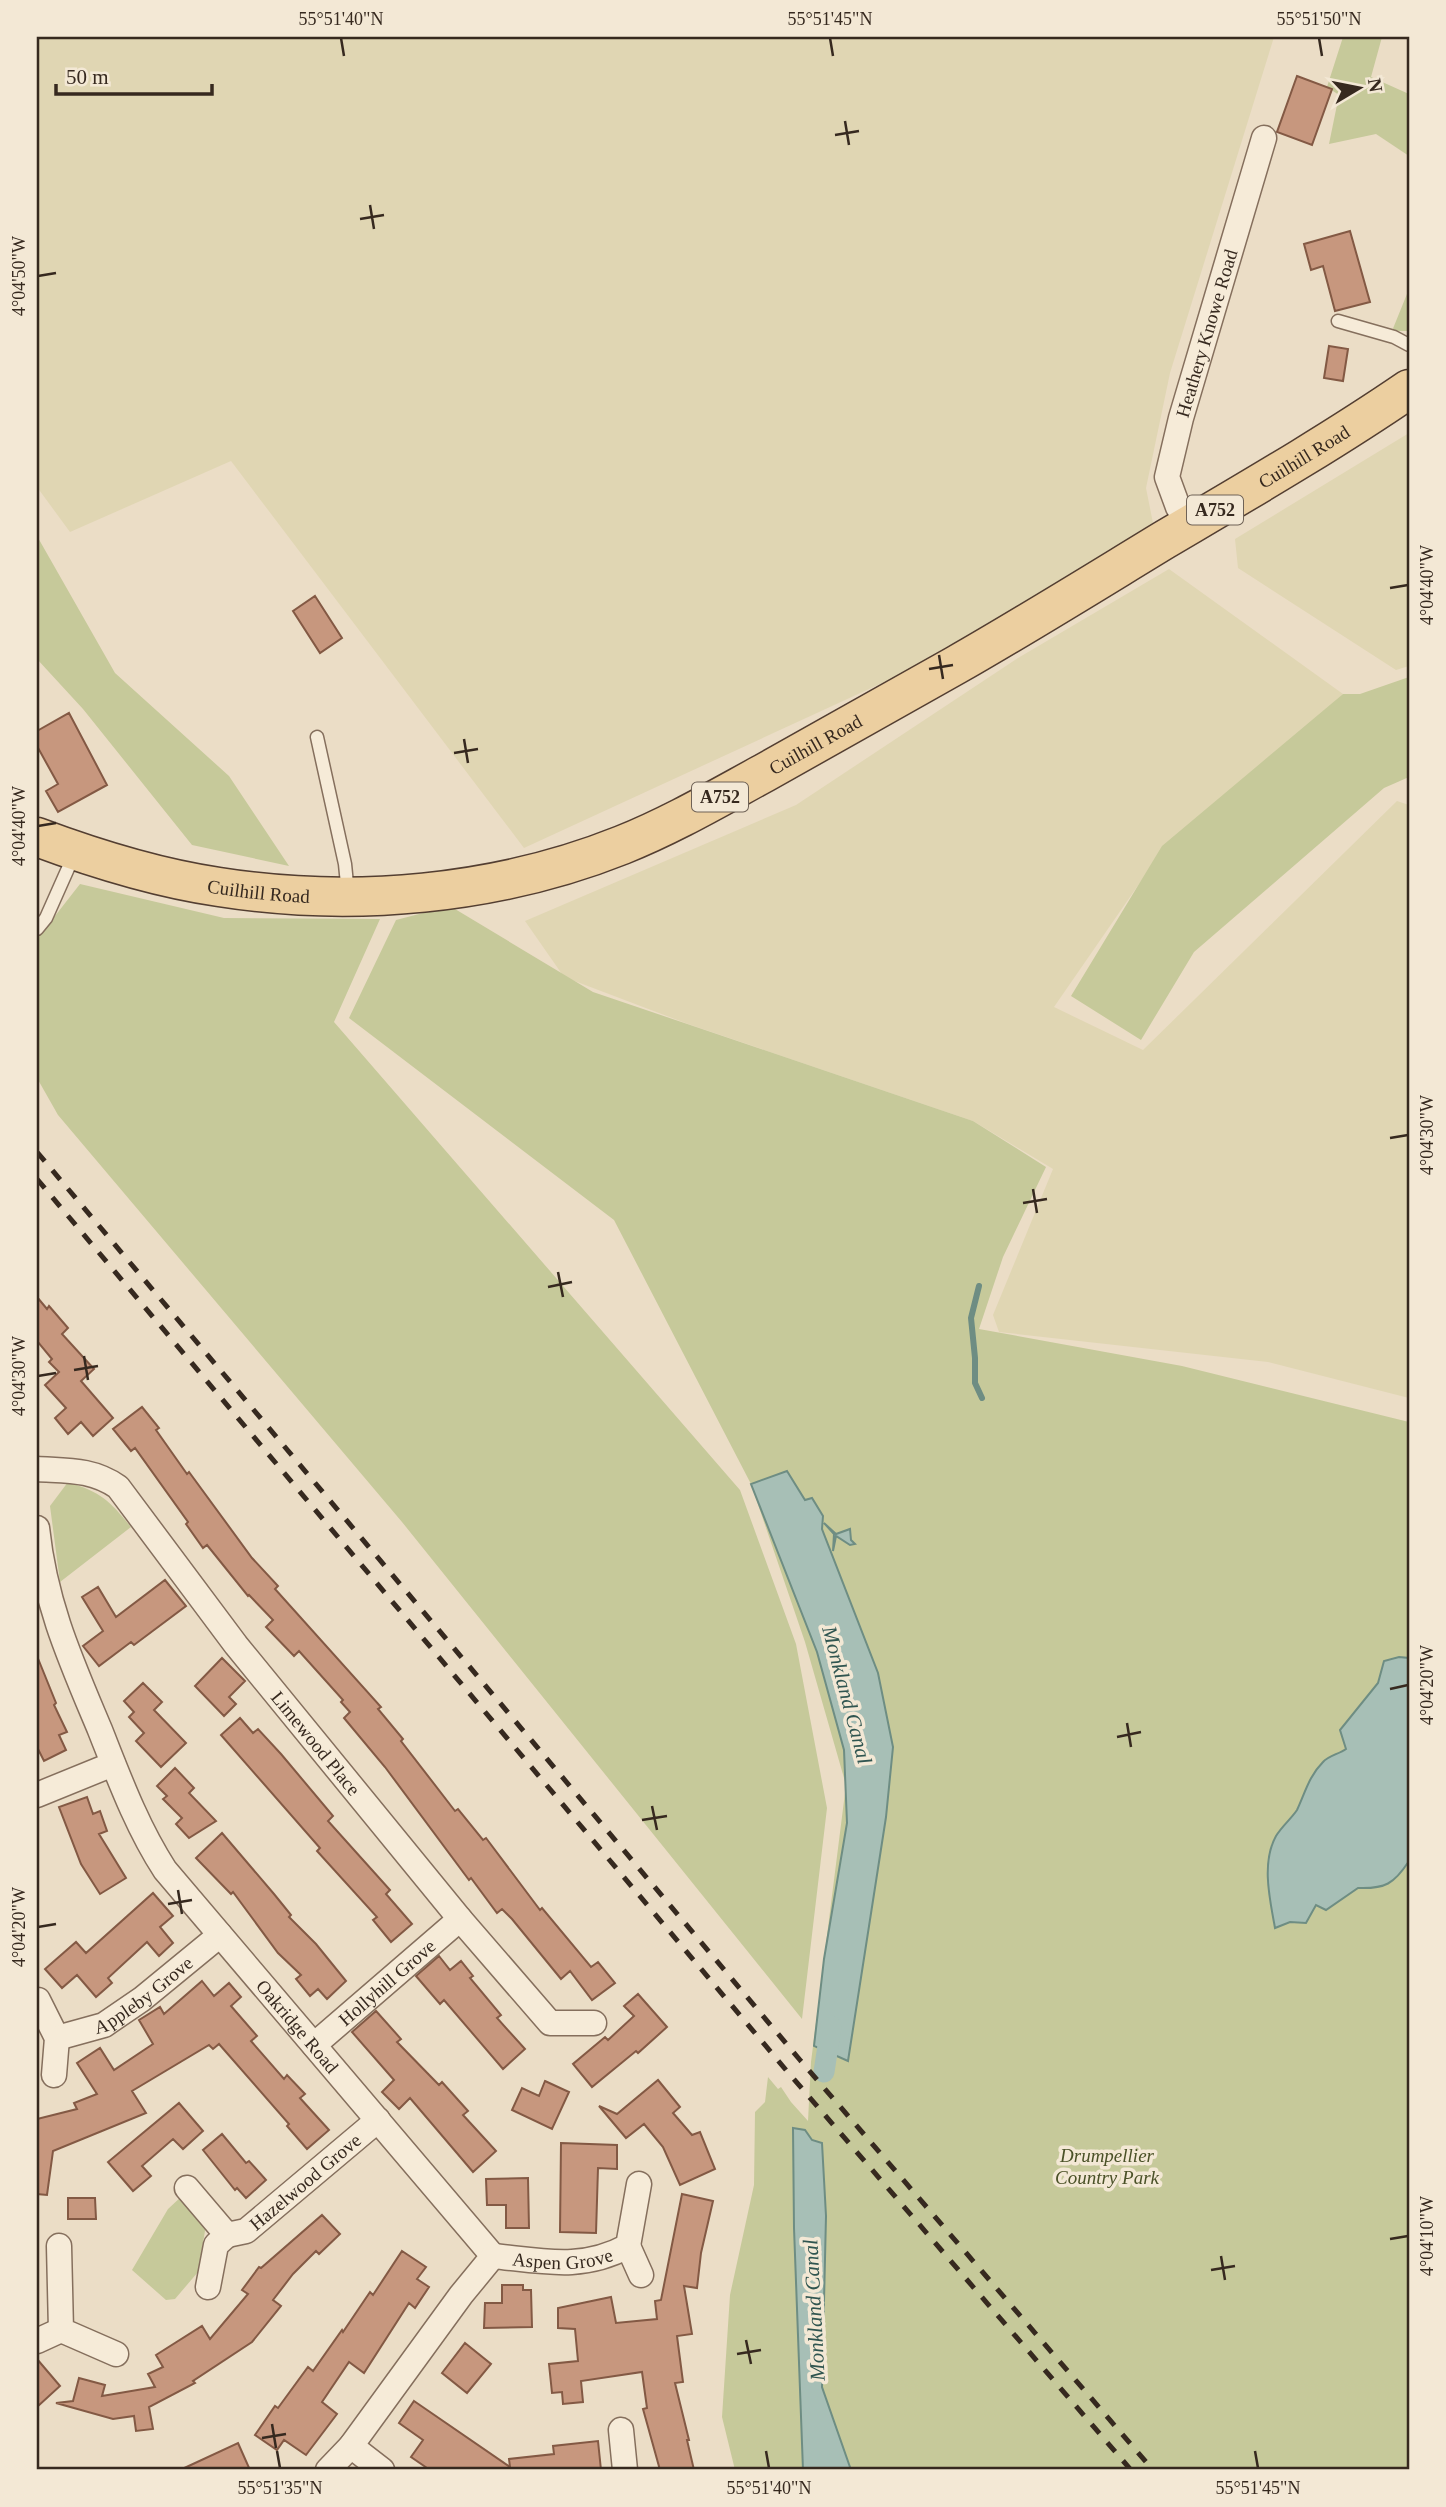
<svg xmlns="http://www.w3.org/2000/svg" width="1446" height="2507" viewBox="0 0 1446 2507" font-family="'Times New Roman',serif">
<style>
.farmland{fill:#e0d6b3}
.green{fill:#c6c99a}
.water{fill:#a7bfb6;stroke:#6e8d83;stroke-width:2}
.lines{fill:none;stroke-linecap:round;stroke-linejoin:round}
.stream{stroke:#6e8d83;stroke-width:6}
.canal{stroke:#a7bfb6;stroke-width:21}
.building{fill:#c7977e;stroke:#835944;stroke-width:2}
.lane-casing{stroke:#856f5d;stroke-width:15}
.street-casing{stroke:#856f5d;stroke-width:27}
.primary-casing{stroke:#533e31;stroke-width:41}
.lane{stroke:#f6ebd8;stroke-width:12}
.street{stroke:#f6ebd8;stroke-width:24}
.primary{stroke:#eccfa0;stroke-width:38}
.rail{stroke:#36291f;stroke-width:5;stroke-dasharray:12 12;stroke-linecap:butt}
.ticks{fill:none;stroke:#36291f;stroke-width:2.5}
.labels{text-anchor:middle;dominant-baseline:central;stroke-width:7;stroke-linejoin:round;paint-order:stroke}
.shield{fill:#f3e8d5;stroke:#6f6256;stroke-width:2}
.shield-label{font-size:18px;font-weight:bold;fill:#36291f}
.street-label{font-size:19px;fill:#36291f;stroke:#f3e8d5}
.park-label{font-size:19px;font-style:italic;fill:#4a5127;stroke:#f3e8d5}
.water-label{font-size:21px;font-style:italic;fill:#305550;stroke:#f3e8d5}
.neatline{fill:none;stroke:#36291f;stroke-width:2.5}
.ticks-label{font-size:18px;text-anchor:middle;fill:#36291f}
</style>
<rect width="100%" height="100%" fill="#ebddc6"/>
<path class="farmland" d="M37 37H1274L1170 373 1146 488 1153 523 969 643 524 848 231 461 70 532 37 487Z
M1409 433V666L1396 670 1238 568 1235 539Z
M1169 569 1343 694 1150 868 1054 1007 1143 1050 1397 801 1409 805V1398L1268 1362 999 1332 993 1315 1053 1169 973 1121 688 1024 564 977 525 921 796 805 1018 658Z"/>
<path class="green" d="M1343 37H1382L1371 77 1409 94V156L1376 134 1329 144 1339 95 1327 87Z
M1409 289V331H1392Z
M37 536 115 673 229 776 289 866 192 845 83 709 37 659Z
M1409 677V777L1384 788 1194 952 1141 1040 1071 996 1162 846 1343 694H1360Z
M80 884 224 918 380 919 334 1022 740 1490 796 1644 827 1808 802 2019 402 1522 58 1115 37 1078V939Z
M450 906 593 992 973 1121 1046 1167 1003 1257 979 1329 1182 1366 1409 1422V2470H735L722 2417 730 2295 754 2185 755 2112 765 2102 768 2077 778 2089 781 2087 791 2102 808 2121 811 2062 846 1785 805 1642 751 1484 614 1220 349 1018 396 920Z
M68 1482C102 1493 109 1500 131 1527L60 1582 50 1506Z
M182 2196 206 2225 198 2272 175 2299 166 2300 132 2270 168 2209Z"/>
<path class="water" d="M787 1471 805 1500 812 1498 823 1516 822 1529 878 1673 893 1747 886 1817 848 2061 814 2046 824 1959 847 1823 844 1750 817 1652 751 1484Z
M824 1523 836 1534 850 1529 851 1540 855 1544 850 1545 836 1536 833 1551 834 1534Z
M1399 1657 1409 1658V1861C1394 1884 1385 1889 1358 1888L1326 1910 1316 1905 1306 1923 1290 1922 1275 1928C1270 1900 1261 1863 1276 1836 1282 1826 1291 1819 1297 1810 1305 1793 1309 1776 1323 1762 1328 1756 1339 1754 1346 1749L1340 1730 1378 1683 1384 1661Z
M793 2128 805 2130 812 2140 822 2143 826 2216 822 2387 851 2470H803L794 2228Z"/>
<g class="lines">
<path class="stream" d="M979 1286 971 1318 975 1358V1383L982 1398"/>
<path class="canal" d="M824 2072 831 2026"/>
</g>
<path class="building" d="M1297 76 1332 89 1312 145 1277 132Z
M1350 231 1370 302 1335 311 1323 266 1311 270 1304 244Z
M1329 346 1348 349 1343 381 1324 378Z
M315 596 342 638 320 653 293 611Z
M69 713 107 785 58 812 46 791 58 784 37 746V731Z
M37 1297 47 1309 49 1306 68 1328 62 1334 94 1369 81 1381 113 1418 93 1436 81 1422 68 1434 55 1418 66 1408 45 1385 59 1372 49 1362 52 1359 37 1341Z
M142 1407 159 1428 156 1430 187 1474 189 1472 252 1558 278 1586 275 1589 381 1707 378 1709 403 1739 401 1741 455 1811 458 1809 483 1840 486 1838 540 1910 542 1908 591 1967 598 1962 615 1983 592 2000 570 1971 561 1979 512 1919 502 1909 497 1913 471 1878 469 1880 385 1767 344 1718 350 1712 341 1702 343 1700 299 1651 294 1656 266 1627 273 1620 249 1595 248 1596 207 1545 203 1548 186 1524 188 1522 135 1448 131 1451 113 1429Z
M165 1580 186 1606 134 1645 131 1642 99 1666 83 1646 103 1631 82 1597 98 1587 116 1617Z
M37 1656 56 1703 54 1705 67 1732 59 1735 66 1750 44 1761 37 1747Z
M222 1658 245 1681 229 1697 236 1704 224 1716 195 1686Z
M143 1683 162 1702 154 1710 186 1743 161 1767 136 1741 144 1733 129 1717 134 1712 124 1701Z
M240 1718 253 1733 258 1729 281 1754 333 1816 328 1821 390 1890 386 1894 412 1924 391 1942 373 1920 377 1917 317 1851 320 1848 221 1735Z
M175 1768 194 1788 189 1793 216 1821 189 1838 176 1824 182 1818 163 1799 167 1796 157 1786Z
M87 1797 93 1814 100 1811 107 1831 99 1834 126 1878 100 1894 81 1864 59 1807Z
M222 1833 274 1894 291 1915 289 1917 316 1944 346 1981 327 1999 318 1989 310 1996 296 1979 301 1975 278 1953 233 1892 231 1894 196 1858Z
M153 1893 173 1916 160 1927 173 1943 159 1956 147 1942 108 1978 112 1983 96 1997 77 1975 62 1988 45 1969 76 1942 86 1953Z
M439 1956 450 1970 461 1961 473 1976 470 1978 501 2015 497 2018 525 2049 503 2069 444 2000 440 2004 416 1976Z
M202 1981 214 1996 229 1983 241 1997 231 2006 257 2036 251 2041 284 2079 287 2075 305 2094 300 2098 329 2130 307 2149 287 2126 289 2124 219 2044 213 2049 209 2045 132 2091 146 2113 53 2151 47 2195 37 2194V2119L77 2109 74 2103 97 2094 77 2063 100 2048 114 2070 153 2044 139 2020 160 2007 164 2014Z
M638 1994 667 2027 638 2053 636 2051 592 2087 573 2064 605 2037 608 2040 634 2016 624 2006Z
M376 2011 401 2039 397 2042 439 2085 442 2082 468 2111 463 2115 496 2151 473 2172 410 2098 399 2109 382 2092 394 2080 352 2032Z
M658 2080 680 2107 673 2113 692 2135 700 2132 715 2169 680 2185 663 2147 644 2124 626 2138 599 2106 617 2114Z
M545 2081 569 2092 552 2129 512 2110 522 2088 539 2096Z
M179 2103 203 2131 183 2149 173 2139 142 2166 151 2176 133 2191 108 2162Z
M222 2134 246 2163 249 2161 266 2180 246 2198 237 2188 235 2190 203 2150Z
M561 2143 617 2145V2169L598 2168 596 2233 560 2232Z
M528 2178 529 2228H506V2205H487L486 2179Z
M682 2194 713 2201 701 2253 697 2288 684 2286 692 2334 677 2336 683 2382 675 2383 689 2440H687L694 2470H660L643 2409 647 2408 642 2372 581 2381 583 2402 563 2404 562 2392 552 2393 549 2364 578 2361 575 2329 558 2328V2308L611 2297 616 2323 657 2319 655 2301 661 2300Z
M68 2198H95L96 2219H68Z
M322 2215 340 2234 319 2254 316 2251 293 2274 273 2300 281 2306 252 2342 193 2381 195 2383 149 2407 153 2429 136 2431 134 2416 113 2419 56 2403 73 2401 79 2378 105 2385 102 2396 155 2387 148 2374 163 2367 156 2355 202 2326 210 2339 248 2294 242 2290 259 2267 261 2268Z
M402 2251 426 2267 417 2279 429 2287 415 2308 409 2303 364 2373 349 2362 322 2402 337 2414 306 2455 284 2440 277 2450 255 2435 275 2406 278 2408 308 2367 313 2371 342 2330 343 2332 370 2292 373 2295Z
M502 2285H523V2290H531L532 2327 484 2328 485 2303H502Z
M465 2343 491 2364 467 2393 442 2373Z
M37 2359 60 2386 37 2407Z
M414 2401 510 2467 509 2459 554 2454 553 2446 598 2441 601 2470H430L411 2457 423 2440 399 2423Z
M238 2443 250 2470H180Z"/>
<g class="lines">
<defs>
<path id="lane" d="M1338 321 1394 337 1409 345
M317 737 345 864 348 894
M37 929 46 918 74 855"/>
<g id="street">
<path id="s1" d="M1189 526 1178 507 1167 477 1181 418 1264 138"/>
<path id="s2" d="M37 1469C68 1471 92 1469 118 1487L236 1645 460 1919 550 2023H594"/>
<path id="s3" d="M37 1528C45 1604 71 1661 100 1730 119 1778 137 1827 165 1870L493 2256 461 2295 351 2446 328 2470"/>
<path d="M37 1795 113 1764"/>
<path d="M38 2000 57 2038 54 2075"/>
<path id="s4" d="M57 2038 104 2025 142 1999 220 1935"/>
<path id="s5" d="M314 2045 460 1919"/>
<path id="s6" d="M187 2188 227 2235 246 2231 378 2120"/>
<path d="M59 2246 61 2330 116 2354"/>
<path d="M628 2246 641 2275"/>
<path id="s7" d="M493 2256C543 2261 582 2271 628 2246L639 2184"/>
<path d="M208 2287 216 2245 227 2235"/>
<path d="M37 2341 61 2330"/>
<path d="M621 2430 625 2470"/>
<path d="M351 2446 382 2470"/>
</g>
<g id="primary">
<path id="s8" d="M37 837C96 859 157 878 219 887 352 908 497 895 622 845 672 825 718 798 764 773 828 737 892 701 956 665 1026 625 1095 582 1164 540 1247 491 1330 443 1409 389"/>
</g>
</defs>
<use href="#lane" class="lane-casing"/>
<use href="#street" class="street-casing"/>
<use href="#primary" class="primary-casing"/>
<use href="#lane" class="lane"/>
<use href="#street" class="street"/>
<use href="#primary" class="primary"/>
<path class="rail" d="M37 1152 800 2060 1153 2470
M37 1179 786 2070 1131 2470"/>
</g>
<path class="ticks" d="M341 38 344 56M830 38 833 56M1319 38 1322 56M845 121 849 145M835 135 859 131M370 205 374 229M360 219 384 215M38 276 56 273M1390 588 1408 585M939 655 943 679M929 669 953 665M464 739 468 763M454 753 478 749M38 826 56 823M1390 1138 1408 1135M1033 1189 1037 1213M1023 1203 1047 1199M558 1272 563 1297M548 1287 572 1282M84 1356 88 1380M74 1370 98 1366M38 1376 56 1373M1390 1689 1408 1685M1127 1723 1131 1747M1117 1737 1141 1732M652 1806 657 1830M642 1820 667 1816M178 1890 182 1914M168 1904 192 1900M38 1927 56 1924M1390 2239 1408 2236M1221 2256 1225 2280M1211 2270 1235 2266M746 2340 751 2364M737 2354 761 2350M272 2424 276 2448M262 2438 286 2434M277 2451 280 2468M766 2451 769 2468M1255 2451 1258 2468"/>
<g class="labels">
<g class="shield">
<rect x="1187" y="495.5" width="56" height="29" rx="5"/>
<rect x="692" y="782.5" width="56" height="29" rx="5"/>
</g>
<g class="shield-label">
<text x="1215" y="510">A752</text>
<text x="720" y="797">A752</text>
</g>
<g class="street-label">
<text stroke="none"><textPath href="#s1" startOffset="203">Heathery Knowe Road</textPath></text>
<text stroke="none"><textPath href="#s8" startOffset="1384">Cuilhill Road</textPath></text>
<text stroke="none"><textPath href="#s8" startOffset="817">Cuilhill Road</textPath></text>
<text stroke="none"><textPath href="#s8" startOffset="229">Cuilhill Road</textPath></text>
<text stroke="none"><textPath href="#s2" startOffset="408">Limewood Place</textPath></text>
<text stroke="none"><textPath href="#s5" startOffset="96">Hollyhill Grove</textPath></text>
<text stroke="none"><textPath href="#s4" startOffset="98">Appleby Grove</textPath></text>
<text stroke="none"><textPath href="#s3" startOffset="572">Oakridge Road</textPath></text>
<text stroke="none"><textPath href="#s6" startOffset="158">Hazelwood Grove</textPath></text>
<text stroke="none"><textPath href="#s7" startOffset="70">Aspen Grove</textPath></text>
</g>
<g class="park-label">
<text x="1107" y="2155">Drumpellier<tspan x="1107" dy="22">Country Park</tspan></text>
</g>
<g class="water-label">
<text transform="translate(847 1695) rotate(75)">Monkland Canal</text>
<text transform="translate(814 2310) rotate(-93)">Monkland Canal</text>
</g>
</g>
<rect width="1446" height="2507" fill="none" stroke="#f3e8d5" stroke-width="77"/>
<g transform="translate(1359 88) rotate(80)" stroke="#f3e8d5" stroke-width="5" paint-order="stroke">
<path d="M0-5L12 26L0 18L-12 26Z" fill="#36291f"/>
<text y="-10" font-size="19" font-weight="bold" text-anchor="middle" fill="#36291f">N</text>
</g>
<path d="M56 84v10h156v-10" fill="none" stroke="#36291f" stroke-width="3.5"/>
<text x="66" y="84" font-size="21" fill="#36291f" stroke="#f3e8d5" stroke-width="5" paint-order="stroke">50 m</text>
<rect x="38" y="38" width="1370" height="2430" class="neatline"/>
<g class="ticks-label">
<text x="341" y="25">55°51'40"N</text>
<text x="830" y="25">55°51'45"N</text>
<text x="1319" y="25">55°51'50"N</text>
<text transform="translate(19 276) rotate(-90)" y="6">4°04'50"W</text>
<text transform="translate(1427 585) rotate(-90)" y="6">4°04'40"W</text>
<text transform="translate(19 826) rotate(-90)" y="6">4°04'40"W</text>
<text transform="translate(1427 1135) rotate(-90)" y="6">4°04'30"W</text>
<text transform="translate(19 1376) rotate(-90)" y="6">4°04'30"W</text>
<text transform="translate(1427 1685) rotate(-90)" y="6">4°04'20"W</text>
<text transform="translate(19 1927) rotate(-90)" y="6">4°04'20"W</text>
<text transform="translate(1427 2236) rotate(-90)" y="6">4°04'10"W</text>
<text x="280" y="2494">55°51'35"N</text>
<text x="769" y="2494">55°51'40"N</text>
<text x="1258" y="2494">55°51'45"N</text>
</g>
</svg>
